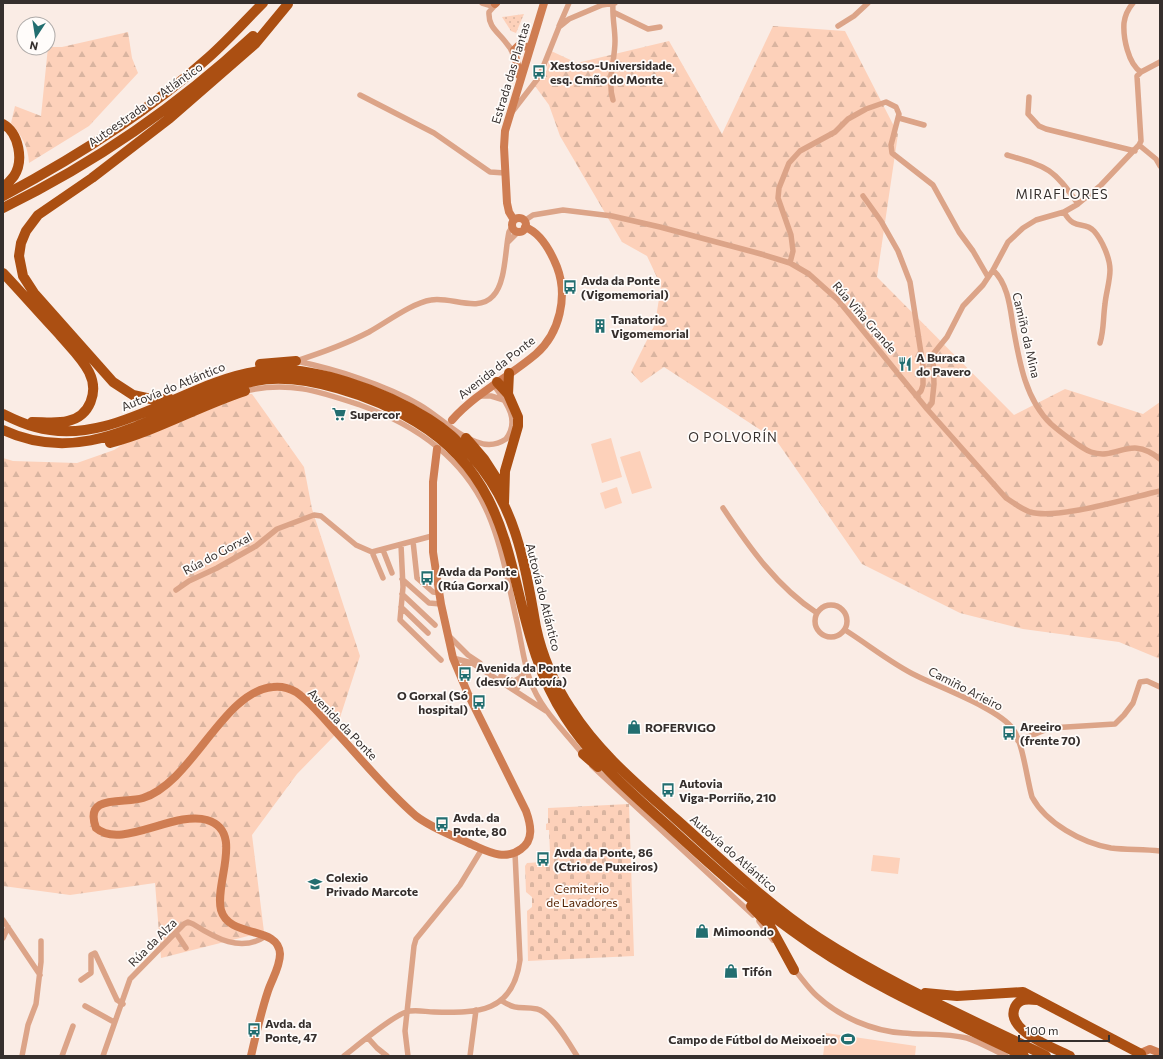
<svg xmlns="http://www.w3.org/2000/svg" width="1163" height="1059" viewBox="0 0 1163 1059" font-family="Commissioner,sans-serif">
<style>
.forest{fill:url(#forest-firs)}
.cemetery{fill:url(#cemetery-stones)}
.park{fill:url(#park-dots)}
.pitch{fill:#fdd1ba}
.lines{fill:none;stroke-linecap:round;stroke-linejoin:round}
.street{stroke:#dca488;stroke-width:5.5}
.secondary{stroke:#cf7d52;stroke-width:8}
.highway{stroke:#ab4f12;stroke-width:10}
.labels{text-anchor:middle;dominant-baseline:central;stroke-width:3.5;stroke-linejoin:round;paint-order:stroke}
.poi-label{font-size:12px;font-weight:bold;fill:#352f2d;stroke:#fffcfa;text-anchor:start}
.street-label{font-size:12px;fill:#352f2d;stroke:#fffcfa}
.park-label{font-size:12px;fill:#562303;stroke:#fffcfa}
.neighbourhood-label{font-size:13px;letter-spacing:1px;fill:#352f2d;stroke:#fffcfa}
</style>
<defs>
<pattern id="forest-firs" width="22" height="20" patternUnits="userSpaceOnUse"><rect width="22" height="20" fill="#fdd1ba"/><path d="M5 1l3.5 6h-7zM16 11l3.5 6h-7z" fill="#d9b4a0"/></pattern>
<pattern id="cemetery-stones" width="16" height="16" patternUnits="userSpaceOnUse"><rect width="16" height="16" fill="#fdd1ba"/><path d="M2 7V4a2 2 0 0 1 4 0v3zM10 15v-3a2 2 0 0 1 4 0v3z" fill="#d9b4a0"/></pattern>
<pattern id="park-dots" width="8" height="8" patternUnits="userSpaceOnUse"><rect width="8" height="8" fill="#fdd1ba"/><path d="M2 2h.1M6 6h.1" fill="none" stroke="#d9b4a0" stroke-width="1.8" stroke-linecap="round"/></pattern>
</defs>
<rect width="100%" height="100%" fill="#faece5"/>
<path class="forest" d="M773 26 845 31 898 134 877 277 1014 415 1065 389 1143 414 1160 402V659L1119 642 1023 629 960 613 862 564 776 440 664 367 641 383 631 372 655 324 661 286 647 256 622 242 560 136 549 105 535 86 547 70 549 50 577 63 669 41 722 134Z
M128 32 132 58 138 73 89 126 29 163C28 146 22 136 11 123L15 106 41 116 48 47H62Z
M229 392 252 394 304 467 312 509 360 656 334 736 297 774 252 835 264 932 161 958 155 883 70 895 3 886V458L13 461 77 463 114 450 164 418Z"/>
<path class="cemetery" d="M629 804 634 956 528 961 527 911 532 907V897L526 892 525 866 527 863 542 862 550 853 549 830H546V824L548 823V808Z"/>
<path class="park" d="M524 14 516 33 511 31 502 17Z"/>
<path class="pitch" d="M611 438 622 477 602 483 591 444Z
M640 451 652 488 632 494 620 457Z
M617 487 622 503 605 509 600 493Z
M873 855 900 858 898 874 871 871Z
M826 1033 916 1046 915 1056H823Z"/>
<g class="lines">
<path class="street" d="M482 3 492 6
M497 3 489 12C488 28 499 32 507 44 510 47 512 51 513 55
M1133 3C1128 9 1125 15 1124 23 1123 37 1128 64 1141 72
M613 12 648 29 660 27
M559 26 569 3
M838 26 854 16 868 3
M360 95 434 133 490 172 505 173
M1029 97 1028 114 1039 126 1046 129 1135 151
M613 100C607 80 615 61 615 41 615 28 612 16 613 4
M512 112 539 77 559 27 569 19 602 5 615 3
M899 118 924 125
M1139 145 1156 159 1160 166
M1007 155C1048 167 1053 168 1078 204
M863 196 881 221 898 251 910 282 923 366V385L921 391 916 396
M1064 212C1075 232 1084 220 1094 231 1102 240 1110 258 1110 270 1110 281 1106 293 1105 304 1103 318 1104 330 1100 343
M524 221 533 215 563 210 612 216 660 227 761 254 790 263 809 274 838 300 927 409 1006 498C1014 503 1021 509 1030 512 1058 520 1129 498 1160 491
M508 242 518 232
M790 263 793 251 791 235 778 198 779 188 789 163 800 151 835 132 848 119 866 109 886 102 896 107 899 114 891 145 892 153 933 185 959 232 973 251 988 277
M993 270C1008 284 1010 307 1013 326 1019 360 1025 399 1051 424 1059 431 1082 449 1091 452 1118 461 1129 434 1160 459
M296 361C335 369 386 385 420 405 439 416 456 435 477 442 487 446 497 445 506 439 521 419 505 401 493 384
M296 361C321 353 346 344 369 332 387 322 412 303 431 300 450 296 478 313 493 296 506 283 505 249 509 232L512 227
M245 391C289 381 318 391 360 405 419 426 468 461 491 521 503 552 509 586 516 618 521 638 523 661 530 680 541 711 565 731 584 756
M479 396H491L504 400
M927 409 932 403 934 384 933 357 934 353 947 337 963 306 983 285 993 270 1008 242 1023 228 1036 220 1064 212 1078 204 1101 185 1139 145 1141 141 1137 76 1141 72 1160 62
M723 508C749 547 777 587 817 613
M413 541 417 578 433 592 440 593
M401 545 403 587 400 620 441 660
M383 550 392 573
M372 552 383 578
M402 579 429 603 441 604
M176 590 189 581 217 568 256 546 277 529 314 515 321 516 356 545 372 552 432 536
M402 594 435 625
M815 621a16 16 0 1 1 32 0a16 16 0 1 1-32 0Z
M401 607 428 633
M845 630C869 645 892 664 917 676 941 688 999 709 1013 729 1023 743 1027 780 1032 797 1046 823 1082 843 1111 848 1127 850 1143 849 1160 851
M449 636 468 655 480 663
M453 658 472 663
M459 674 463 666 472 663 546 711
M501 676 514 681 520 678 527 667
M516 690 520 684V678
M1018 741 1050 728 1115 724 1124 715 1133 703 1140 682 1147 681 1160 687
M592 766 753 915
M3 920 40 975
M759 921 773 940
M176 933 186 948
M3 938 8 927
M793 968C801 977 808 988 817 996 840 1017 872 1031 903 1033 924 1035 946 1033 967 1038 980 1042 993 1050 1006 1056
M81 980 91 973V955L95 953 117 1000 123 1004
M502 1001C518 1011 521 1006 537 1009 551 1012 570 1045 577 1056
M85 1006 114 1022
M368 1038 377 1048 387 1056
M22 1056 28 1025 36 1004 41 962V941
M62 1056 73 1026
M103 1056 130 979 184 924 188 922 193 924C215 938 241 953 266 936
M344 1056C358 1045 391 1017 406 1012 414 1009 426 1012 434 1012 478 1013 513 1013 520 960L515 853
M408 1056 405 1031 414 946 416 939 460 885 482 849
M470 1056 476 1010"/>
<path class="secondary" d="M495 4 496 3
M519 75 514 50 518 46 530 47
M512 225a7 7 0 1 1 14 0a7 7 0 1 1-14 0Z
M514 220 509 212 507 203 504 147 505 131 544 3
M452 420C476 393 509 377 536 354 560 333 568 296 557 267 551 252 541 233 525 227
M251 1056C256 1034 261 1012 268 991 272 979 280 967 280 954 279 925 229 939 221 910 214 883 245 831 207 820 175 810 121 850 96 828 83 793 125 804 143 798 193 782 223 691 273 687 281 686 289 688 296 692 312 703 324 719 337 733 363 761 387 791 416 816 433 829 454 836 473 845 489 852 505 861 521 849 534 840 531 825 526 811L468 694 453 658 441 604 433 552V482L437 449
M1140 1056 1143 1052 1150 1049 1160 1053"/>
<path class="highway" d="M3 124C19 133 24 161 14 176 11 180 7 184 3 188
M3 196C76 157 147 113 209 57 228 40 245 21 263 3
M3 208C93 164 179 105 253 36
M3 273C22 293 40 314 59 334 69 346 82 358 89 372 99 392 90 416 68 421 56 424 44 422 32 422
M260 364 296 361
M497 382 508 394 518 417V426L505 471 504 503
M508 394 509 373
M170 399H151L133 395 113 382 34 293 23 276 19 256 21 243 26 231 38 215 92 178 170 118 255 44 288 4
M3 414C13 419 24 424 35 427 112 449 185 381 259 371 310 363 386 392 429 419 461 439 489 472 505 507 522 543 529 587 536 627 542 655 555 685 571 709 598 752 638 785 676 819 722 860 767 904 819 938 890 984 969 1018 1046 1056
M3 430C96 473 168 399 255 381 302 371 376 397 416 422 534 493 499 616 565 717 592 759 630 792 667 825 714 868 761 911 814 946 879 990 953 1021 1024 1056
M466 438 484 459 504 490
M110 443C156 431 199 406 245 391
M583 754 598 767
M751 906 770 926 794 970
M925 993 957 996 1023 992 1141 1054
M1037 1000C1029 999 1019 998 1015 1007 1004 1030 1054 1048 1070 1056"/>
</g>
<defs>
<symbol id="bus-bare" viewBox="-9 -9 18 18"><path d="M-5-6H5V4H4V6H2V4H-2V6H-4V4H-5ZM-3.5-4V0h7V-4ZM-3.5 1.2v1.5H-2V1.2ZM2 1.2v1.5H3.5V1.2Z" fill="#226e70" stroke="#fffcfa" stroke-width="2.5" paint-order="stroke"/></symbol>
<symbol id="building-bare" viewBox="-9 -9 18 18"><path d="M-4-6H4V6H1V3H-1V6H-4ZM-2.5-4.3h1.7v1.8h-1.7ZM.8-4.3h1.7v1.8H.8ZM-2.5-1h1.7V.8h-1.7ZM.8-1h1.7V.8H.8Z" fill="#226e70" stroke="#fffcfa" stroke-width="2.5" paint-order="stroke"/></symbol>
<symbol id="restaurant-bare" viewBox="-9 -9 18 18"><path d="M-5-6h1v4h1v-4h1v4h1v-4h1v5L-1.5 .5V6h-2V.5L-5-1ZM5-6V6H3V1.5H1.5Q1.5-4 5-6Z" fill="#226e70" stroke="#fffcfa" stroke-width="2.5" paint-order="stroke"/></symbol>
<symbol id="supermarket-bare" viewBox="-9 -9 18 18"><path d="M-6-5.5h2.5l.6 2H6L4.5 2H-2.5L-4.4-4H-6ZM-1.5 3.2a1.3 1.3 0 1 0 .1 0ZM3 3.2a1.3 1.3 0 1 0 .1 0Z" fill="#226e70" stroke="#fffcfa" stroke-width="2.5" paint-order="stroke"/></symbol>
<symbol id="shop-bare" viewBox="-9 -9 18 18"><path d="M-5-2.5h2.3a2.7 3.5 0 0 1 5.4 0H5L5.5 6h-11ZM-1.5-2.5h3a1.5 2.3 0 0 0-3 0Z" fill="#226e70" stroke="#fffcfa" stroke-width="2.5" paint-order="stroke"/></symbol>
<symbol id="school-bare" viewBox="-9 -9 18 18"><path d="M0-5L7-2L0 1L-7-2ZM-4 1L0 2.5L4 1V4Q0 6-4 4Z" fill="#226e70" stroke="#fffcfa" stroke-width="2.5" paint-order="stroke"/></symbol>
<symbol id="stadium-bare" viewBox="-9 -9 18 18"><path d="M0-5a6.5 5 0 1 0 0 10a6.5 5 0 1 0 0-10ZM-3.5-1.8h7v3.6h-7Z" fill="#226e70" stroke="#fffcfa" stroke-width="2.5" paint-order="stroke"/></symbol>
</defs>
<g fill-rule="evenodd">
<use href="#bus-bare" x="529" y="62" width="20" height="20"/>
<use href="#bus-bare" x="560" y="277" width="20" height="20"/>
<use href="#building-bare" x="590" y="316" width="20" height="20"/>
<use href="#restaurant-bare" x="895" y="354" width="20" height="20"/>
<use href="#supermarket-bare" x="329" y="404" width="20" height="20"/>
<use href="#bus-bare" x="417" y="568" width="20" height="20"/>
<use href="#bus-bare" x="455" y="664" width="20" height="20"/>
<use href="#bus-bare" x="469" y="692" width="20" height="20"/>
<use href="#shop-bare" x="624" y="717" width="20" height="20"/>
<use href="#bus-bare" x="999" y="723" width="20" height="20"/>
<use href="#bus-bare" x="658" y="780" width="20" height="20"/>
<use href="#bus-bare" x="432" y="814" width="20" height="20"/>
<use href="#bus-bare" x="533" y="849" width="20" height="20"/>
<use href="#school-bare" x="305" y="874" width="20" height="20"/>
<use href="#shop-bare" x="692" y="921" width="20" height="20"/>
<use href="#shop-bare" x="721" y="961" width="20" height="20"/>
<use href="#bus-bare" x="244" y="1020" width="20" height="20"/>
<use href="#stadium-bare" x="838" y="1029" width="20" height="20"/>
</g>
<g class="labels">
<g class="poi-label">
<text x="550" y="65">Xestoso-Universidade,<tspan x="550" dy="14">esq. Cmño do Monte</tspan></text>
<text x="581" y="280">Avda da Ponte<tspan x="581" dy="14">(Vigomemorial)</tspan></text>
<text x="611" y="319">Tanatorio<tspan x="611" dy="14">Vigomemorial</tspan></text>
<text x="916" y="357">A Buraca<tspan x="916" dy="14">do Pavero</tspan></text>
<text x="350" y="414">Supercor</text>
<text x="438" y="571">Avda da Ponte<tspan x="438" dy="14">(Rúa Gorxal)</tspan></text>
<text x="476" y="667">Avenida da Ponte<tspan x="476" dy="14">(desvío Autovía)</tspan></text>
<text x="468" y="695" text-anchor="end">O Gorxal (Só<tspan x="468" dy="14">hospital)</tspan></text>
<text x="1020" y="726">Areeiro<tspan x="1020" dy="14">(frente 70)</tspan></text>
<text x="645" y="727">ROFERVIGO</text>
<text x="679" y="783">Autovia<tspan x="679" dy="14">Viga-Porriño, 210</tspan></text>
<text x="453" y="817">Avda. da<tspan x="453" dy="14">Ponte, 80</tspan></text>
<text x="554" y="852">Avda da Ponte, 86<tspan x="554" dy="14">(Ctrio de Puxeiros)</tspan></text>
<text x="326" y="877">Colexio<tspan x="326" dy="14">Privado Marcote</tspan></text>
<text x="713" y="931">Mimoondo</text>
<text x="742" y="971">Tifón</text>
<text x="265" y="1023">Avda. da<tspan x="265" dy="14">Ponte, 47</tspan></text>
<text x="837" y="1039" text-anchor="end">Campo de Fútbol do Meixoeiro</text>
</g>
<g class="street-label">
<text transform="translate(510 73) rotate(-73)">Estrada das Plantas</text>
<text transform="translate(145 104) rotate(-35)">Autoestrada do Atlántico</text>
<text transform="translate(865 317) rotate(49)">Rúa Viña Grande</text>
<text transform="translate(1027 335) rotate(77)">Camiño da Mina</text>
<text transform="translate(496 367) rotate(-38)">Avenida da Ponte</text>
<text transform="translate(173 386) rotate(-22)">Autovía do Atlántico</text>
<text transform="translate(217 553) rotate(-28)">Rúa do Gorxal</text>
<text transform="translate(544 597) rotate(76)">Autovía do Atlántico</text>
<text transform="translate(966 688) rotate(27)">Camiño Arieiro</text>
<text transform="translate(343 724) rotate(46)">Avenida da Ponte</text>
<text transform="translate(734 853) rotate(41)">Autovía do Atlántico</text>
<text transform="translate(152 942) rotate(-45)">Rúa da Alza</text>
</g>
<g class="park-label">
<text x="582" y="888">Cemiterio<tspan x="582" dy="14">de Lavadores</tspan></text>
</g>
<g class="neighbourhood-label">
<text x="1062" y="194">MIRAFLORES</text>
<text x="733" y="437">O POLVORÍN</text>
</g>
</g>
<rect width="1163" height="1059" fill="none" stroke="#352f2d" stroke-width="8"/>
<g transform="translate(36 36) rotate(192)"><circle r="19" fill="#fffcfa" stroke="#aeaaa8"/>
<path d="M0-3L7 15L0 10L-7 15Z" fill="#226e70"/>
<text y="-6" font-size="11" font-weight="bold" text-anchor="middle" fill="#352f2d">N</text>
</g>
<path d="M1019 1035v6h90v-6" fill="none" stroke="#352f2d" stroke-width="2"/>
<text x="1025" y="1035" font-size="12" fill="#352f2d" stroke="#fffcfa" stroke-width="3" paint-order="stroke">100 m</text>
</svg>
